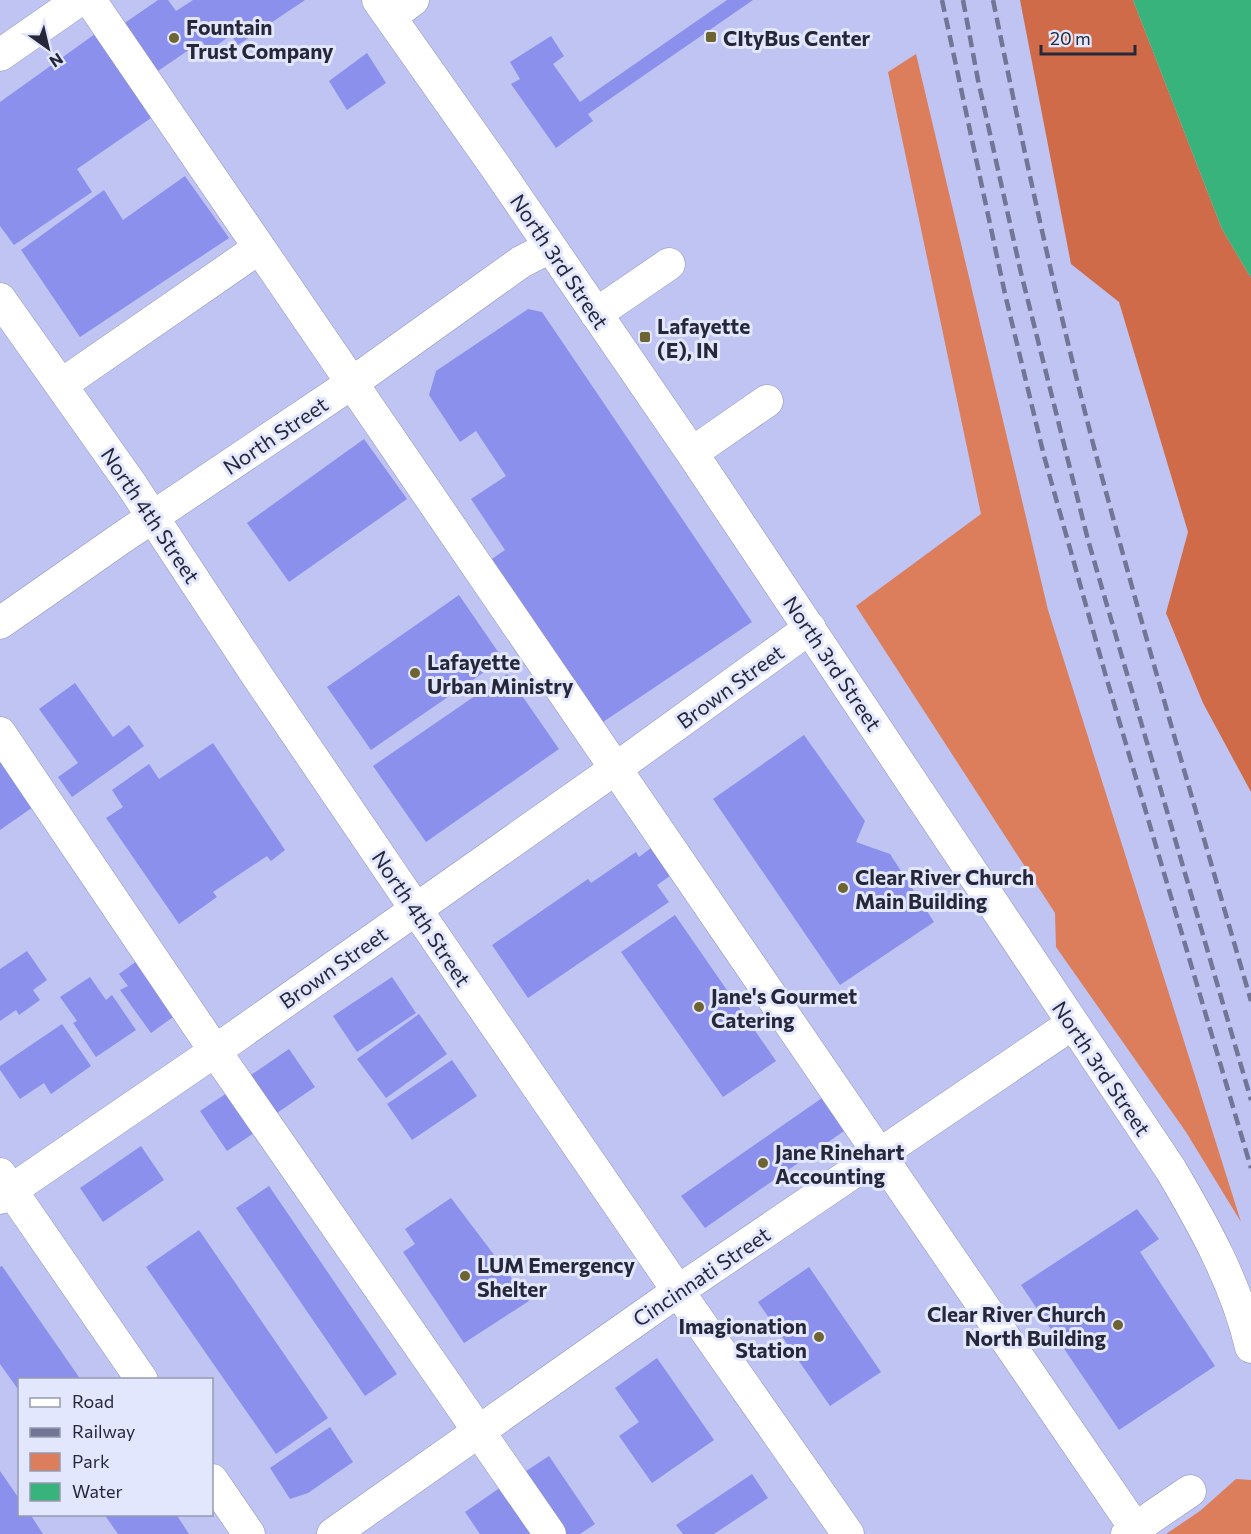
<svg xmlns="http://www.w3.org/2000/svg" width="1251" height="1534" viewBox="0 0 1251 1534" font-family="Commissioner,sans-serif">
<style>
.green{fill:#dc7d5b}
.forest{fill:#cf6b48}
.water{fill:#38b37c}
.building{fill:#8b90ed}
.lines{fill:none;stroke-linecap:round;stroke-linejoin:round}
.minor-casing{stroke:#9195c1;stroke-width:33}
.minor{stroke:#fff;stroke-width:32}
.rail{stroke:#727595;stroke-width:4.5;stroke-dasharray:12 6;stroke-linecap:butt}
.poi-dot{fill:#6d6431;stroke:#e3e7fe;stroke-width:2}
.labels{text-anchor:middle;dominant-baseline:central;stroke-width:6;stroke-linejoin:round;paint-order:stroke}
.poi-label{font-size:21px;font-weight:bold;fill:#262839;stroke:#e3e7fe;text-anchor:start}
.street-label{font-size:21px;fill:#262839;stroke:#e3e7fe}
</style>
<rect width="100%" height="100%" fill="#bfc4f2"/>
<path class="green" d="M916 54 1048 610 1241 1222 1186 1132 1056 947 1055 913 856 606 981 514 888 72Z
M1236 1479 1251 1480V1534H1166L1200 1511Z"/>
<path class="forest" d="M1020 0H1133L1222 229 1251 278V792L1203 703 1166 613 1188 532 1119 302 1071 264Z"/>
<path class="water" d="M1133 0H1251V278L1222 229Z"/>
<path class="building" d="M158 0H168L176 11 193 0H305L238 45 231 35 209 51 202 41 149 77 116 29Z
M727 0H753L588 114 593 121 556 148 511 84 520 79 510 62 551 36 564 56 553 64 580 102Z
M95 34 151 118 77 169 92 192 14 245 0 226V102Z
M367 53 386 83 347 110 329 81Z
M185 176 229 238 80 337 21 250 104 190 123 220Z
M528 309 542 312 752 622 597 726 483 565 505 550 471 499 506 476 476 431 460 442 429 395 436 371Z
M364 439 407 499 289 582 247 523Z
M459 595 503 659 371 750 327 687Z
M507 674 559 749 426 842 373 766Z
M75 683 113 737 129 725 144 746 72 797 58 777 78 763 39 709Z
M804 735 865 821 856 842 890 854 934 922 840 985 713 799Z
M213 743 285 850 271 861 267 856 213 892 217 897 179 924 106 818 123 807 112 790 149 764 159 779Z
M0 754 36 805 0 830Z
M651 848 670 876 657 885 669 902 528 998 492 945 588 879 591 883 636 852 639 857Z
M675 915 776 1061 723 1097 621 952Z
M27 951 47 980 33 990 40 1000 19 1015 16 1010 0 1021V969Z
M141 958 180 1012 151 1033 120 990 128 986 119 974Z
M90 977 106 1000 112 995 136 1030 96 1057 73 1023 77 1021 60 997Z
M392 977 416 1013 357 1052 333 1016Z
M419 1014 447 1054 386 1098 357 1059Z
M62 1024 91 1066 51 1094 44 1083 20 1099 0 1070V1066Z
M289 1049 315 1087 274 1115 248 1077Z
M452 1060 477 1096 412 1140 387 1104Z
M233 1089 260 1129 227 1151 200 1111Z
M822 1098 844 1131 705 1228 681 1196Z
M141 1146 164 1180 103 1222 80 1188Z
M269 1186 397 1374 365 1396 236 1208Z
M451 1198 529 1301 464 1343 403 1252 415 1244 405 1229Z
M1137 1209 1159 1239 1140 1252 1215 1366 1119 1430 1021 1285Z
M199 1230 328 1418 276 1454 146 1267Z
M2 1266 81 1380H20V1392L0 1364V1267Z
M809 1267 881 1372 830 1406 758 1302Z
M657 1358 714 1440 652 1483 619 1436 639 1422 615 1388Z
M330 1427 353 1462 308 1493 290 1499 270 1468Z
M549 1456 595 1524 580 1534H560L520 1475Z
M0 1471 20 1500V1514H30L43 1534H0Z
M752 1474 768 1498 714 1534H683L676 1525Z
M501 1487 533 1534H480L465 1512Z
M104 1514H176L189 1534H118Z"/>
<g class="lines">
<defs>
<path id="minor" d="M90 0 1135 1528
M378 0 495 166 692 453 1171 1170C1204 1226 1236 1283 1251 1347
M390 17 413 0
M0 55 79 0
M0 299 131 484 256 674 415 908 678 1291 848 1534
M596 314 669 264
M61 385 259 248
M692 453 767 401
M0 623 120 539 352 383 521 262 550 247
M0 733 215 1051 550 1534
M0 1174 142 1380
M0 1198 215 1051 615 769 810 628
M212 1480 249 1534
M333 1534 678 1291 1072 1024
M1127 1534 1190 1491"/>
</defs>
<use href="#minor" class="minor-casing"/>
<use href="#minor" class="minor"/>
<path class="rail" d="M942 0 1005 294 1044 456 1105 673 1251 1168
M963 0 978 80 1021 273 1088 540 1251 1100
M993 0C1024 151 1056 302 1095 451 1144 635 1198 818 1251 1001"/>
</g>
<g class="poi-dot">
<rect x="705" y="31" width="12" height="12" rx="3"/>
<circle cx="174" cy="38" r="6"/>
<rect x="639" y="331" width="12" height="12" rx="3"/>
<circle cx="415" cy="673" r="6"/>
<circle cx="843" cy="888" r="6"/>
<circle cx="699" cy="1007" r="6"/>
<circle cx="763" cy="1163" r="6"/>
<circle cx="465" cy="1276" r="6"/>
<circle cx="1118" cy="1325" r="6"/>
<circle cx="819" cy="1337" r="6"/>
</g>
<g class="labels">
<g class="poi-label">
<text x="186" y="26">Fountain<tspan x="186" dy="24">Trust Company</tspan></text>
<text x="723" y="37">CItyBus Center</text>
<text x="657" y="325">Lafayette<tspan x="657" dy="24">(E), IN</tspan></text>
<text x="427" y="661">Lafayette<tspan x="427" dy="24">Urban Ministry</tspan></text>
<text x="855" y="876">Clear River Church<tspan x="855" dy="24">Main Building</tspan></text>
<text x="711" y="995">Jane's Gourmet<tspan x="711" dy="24">Catering</tspan></text>
<text x="775" y="1151">Jane Rinehart<tspan x="775" dy="24">Accounting</tspan></text>
<text x="477" y="1264">LUM Emergency<tspan x="477" dy="24">Shelter</tspan></text>
<text x="1106" y="1313" text-anchor="end">Clear River Church<tspan x="1106" dy="24">North Building</tspan></text>
<text x="807" y="1325" text-anchor="end">Imagionation<tspan x="807" dy="24">Station</tspan></text>
</g>
<g class="street-label">
<text transform="translate(560 261) rotate(56)">North 3rd Street</text>
<text transform="translate(275 435) rotate(-34)">North Street</text>
<text transform="translate(151 515) rotate(56)">North 4th Street</text>
<text transform="translate(833 663) rotate(56)">North 3rd Street</text>
<text transform="translate(730 686) rotate(-36)">Brown Street</text>
<text transform="translate(422 918) rotate(56)">North 4th Street</text>
<text transform="translate(333 967) rotate(-35)">Brown Street</text>
<text transform="translate(1102 1068) rotate(56)">North 3rd Street</text>
<text transform="translate(701 1276) rotate(-34)">Cincinnati Street</text>
</g>
</g>
<rect x="18" y="1378" width="195" height="138" fill="#e3e7fe" stroke="#979baf" stroke-width="1.5"/>
<rect x="30" y="1398" width="30" height="9" fill="#ffffff" stroke="#979baf" stroke-width="1.5"/>
<text x="72" y="1408" font-size="18" fill="#262839">Road</text>
<rect x="30" y="1428" width="30" height="9" fill="#727595" stroke="#979baf" stroke-width="1.5"/>
<text x="72" y="1438" font-size="18" fill="#262839">Railway</text>
<rect x="30" y="1453" width="30" height="18" fill="#dc7d5b" stroke="#979baf" stroke-width="1.5"/>
<text x="72" y="1468" font-size="18" fill="#262839">Park</text>
<rect x="30" y="1483" width="30" height="18" fill="#38b37c" stroke="#979baf" stroke-width="1.5"/>
<text x="72" y="1498" font-size="18" fill="#262839">Water</text>
<g transform="translate(48 48) rotate(146)" stroke="#e3e7fe" stroke-width="4.5" paint-order="stroke">
<path d="M0-4.5L10 22L0 15L-10 22Z" fill="#262839"/>
<text y="-9" font-size="16" font-weight="bold" text-anchor="middle" fill="#262839">N</text>
</g>
<path d="M1041 45v9h94v-9" fill="none" stroke="#262839" stroke-width="3"/>
<text x="1050" y="45" font-size="18" fill="#262839" stroke="#e3e7fe" stroke-width="4.5" paint-order="stroke">20 m</text>
</svg>
